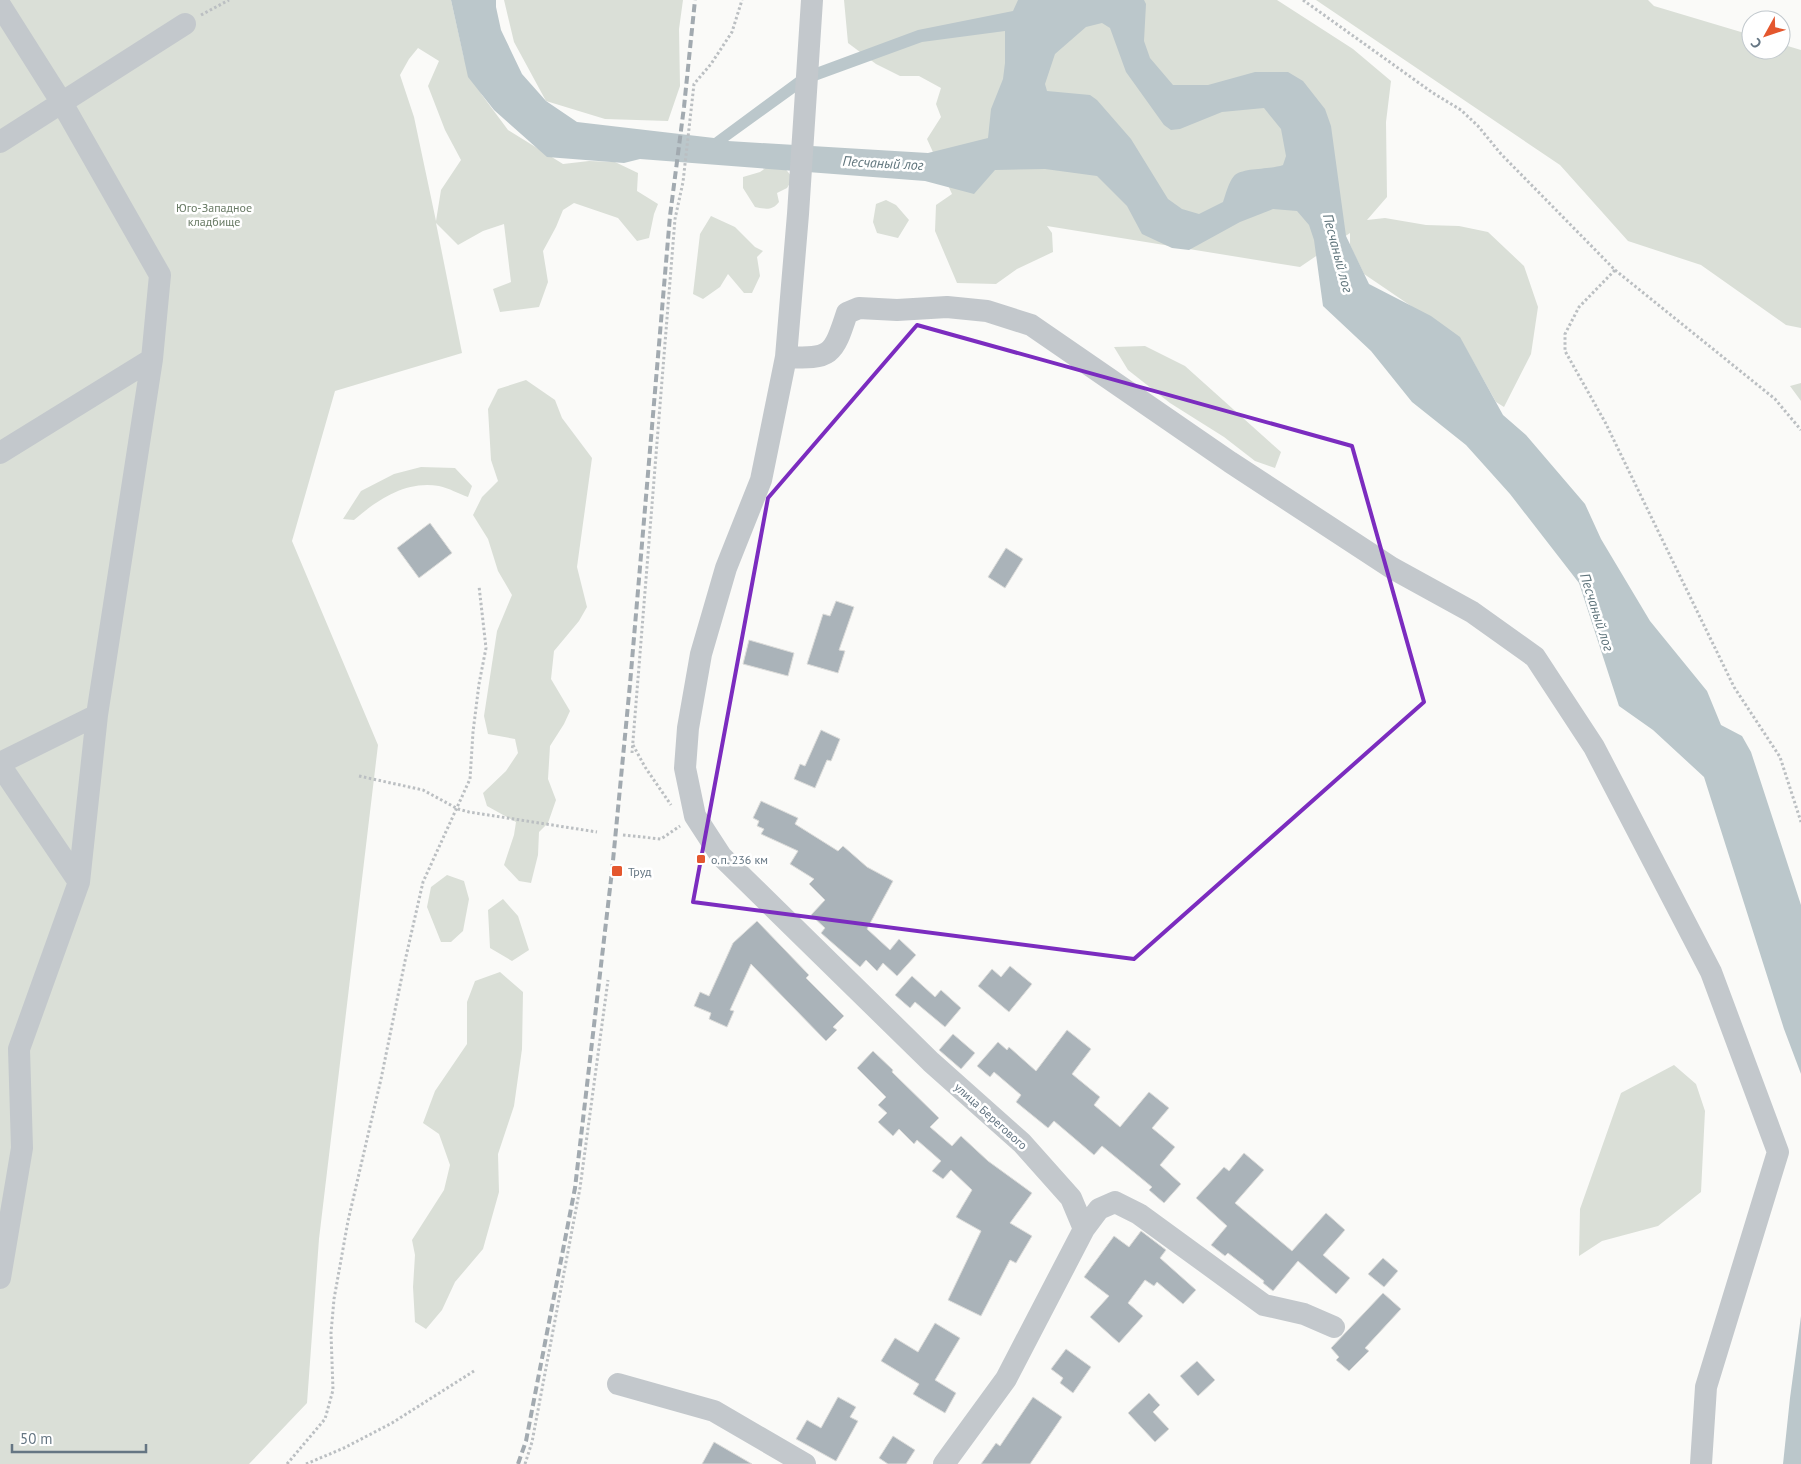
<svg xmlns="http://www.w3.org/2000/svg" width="1801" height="1464" viewBox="0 0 1801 1464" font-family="'PT Sans',sans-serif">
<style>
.green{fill:#dadfd7;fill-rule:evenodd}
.water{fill:#bbc7cb;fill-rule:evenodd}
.building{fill:#aab3b9;stroke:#dcdcda}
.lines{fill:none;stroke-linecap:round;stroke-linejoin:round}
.path{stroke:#bbbfc2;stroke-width:3;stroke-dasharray:2.5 2.5;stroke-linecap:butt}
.minor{stroke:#c3c8cc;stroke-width:22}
.rail{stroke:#a2aab0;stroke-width:4;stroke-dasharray:8 4;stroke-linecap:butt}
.marked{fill:none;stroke:#7b2cbf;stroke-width:4;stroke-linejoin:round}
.poi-dot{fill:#e4572e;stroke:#fff;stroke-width:2}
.labels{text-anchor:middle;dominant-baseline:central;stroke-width:5;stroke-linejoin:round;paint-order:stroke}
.park-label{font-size:12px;fill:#687a64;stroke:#fff}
.poi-label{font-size:12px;fill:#657683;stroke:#fff;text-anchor:start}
.street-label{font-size:12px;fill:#657683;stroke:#fff}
.water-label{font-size:14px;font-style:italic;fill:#60757c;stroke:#fff}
</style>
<rect width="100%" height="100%" fill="#fafaf8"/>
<path class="green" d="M0 0H451L464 58 482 95 508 130 563 164 589 161 615 162 638 173 637 191 658 204 654 214 649 238 637 241 618 218 574 203 563 210 556 227 543 251 548 282 539 307 500 312 493 289 511 282 504 224 483 231 458 245 436 223 462 353 335 391 292 541 378 745 319 1239 307 1403 249 1464H0ZM418 48 439 61 428 86 445 130 461 160 441 190 436 221 414 117 400 75 409 59Z
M504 0H683L679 29 680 86 668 121 605 119 546 101 514 42Z
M844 0H1277L1353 49 1391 81 1386 122 1387 197 1367 220 1385 218 1426 225 1459 226 1488 232 1524 266 1538 307 1531 354 1504 407 1496 402 1461 340 1364 274 1350 245V233L1300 267 1047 226 1052 233 1053 252 1017 269 996 284 957 283 935 231 936 205 952 194 927 139 941 117 936 104 941 88 919 76H900L876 64 848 43Z
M1316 0H1648L1654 6 1751 35V50H1781V44L1801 50V328L1786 325 1701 265 1628 241 1560 165Z
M770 165 783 166 793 178 787 188 777 193 779 202C772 211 765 209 755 207L743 188V177L760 172Z
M886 200 896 205 909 220 898 238 877 233 873 222 876 204Z
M711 216 735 227 755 247 763 251 757 257 760 276 752 293H744L728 274 720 287 703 299 693 294 700 234Z
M1145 346 1185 366 1281 452 1275 468 1255 461 1224 437 1170 403 1128 370 1114 347Z
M526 380 555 400 562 418 592 458 577 567 587 607 579 621 554 651 551 679 570 711 564 724 550 746 548 779 556 800 548 823 539 832 538 855 531 883 519 881 504 865 514 835 516 822 487 806 483 793 506 771 518 753 515 739 488 734 484 716 497 631 512 595 498 571 488 539 473 515 482 497 498 481 491 460 488 409 498 389Z
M1801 383V401L1790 386Z
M421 467 455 468 472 486 468 497C459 494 449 488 439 486 406 480 377 500 354 520L343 519 361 491 394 474Z
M447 875 464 881 469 899 463 931 451 942H441L427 907 431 887Z
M503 899 518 916 529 950 512 961 490 948 488 910Z
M500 972 523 992 522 1049 514 1106 498 1154 499 1192 483 1249 455 1282 442 1310 426 1329 415 1322 413 1287 415 1255 412 1240 444 1190 450 1165 439 1134 423 1123 435 1091 467 1044V1002L475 981Z
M1674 1065 1696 1084 1705 1111 1701 1192 1658 1226 1602 1241 1579 1256 1580 1209 1621 1093Z"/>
<path class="water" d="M451 0H496V7L501 30 522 74 546 101 577 122 714 138 802 73 918 30 1013 11 1018 0H1144L1146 4 1144 41 1150 58 1173 85H1208L1255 72H1288L1303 81 1325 109 1331 126 1346 236 1369 284 1431 316 1460 337 1503 415 1526 435 1585 504 1601 539 1650 621 1707 691 1721 725 1742 736 1751 752 1801 905V1074L1784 1029 1704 777 1653 730 1619 706 1579 583 1510 494 1466 445 1412 402 1371 351 1323 306 1314 240 1309 225 1297 211 1273 209 1240 222 1189 250 1172 248 1142 234 1127 206 1097 176 1045 169 995 170 974 194 925 181 640 159 624 163 547 157 494 110 468 77ZM1102 23 1110 28 1126 72 1164 125 1171 130 1180 129 1222 112 1264 108 1281 129 1286 156 1283 165C1270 170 1242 167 1234 176 1228 183 1226 194 1223 202L1199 214 1182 209 1168 199 1131 139 1097 100 1090 95 1047 91 1045 84 1055 54 1086 27ZM1005 31V63L1003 79 991 109 988 138 928 153 728 141 807 84 922 42Z
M1801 1316V1464H1783L1790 1398Z"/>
<path class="building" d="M430 523 452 553 419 578 397 548Z
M1006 548 1023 559 1005 588 988 577Z
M836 601 854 607 839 650 845 651 838 673 807 664 823 614 830 616Z
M749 640 794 653 788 676 743 664Z
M821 730 840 739 831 761 827 760 815 788 794 779 800 764 805 766Z
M761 801 798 818 795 824 838 851 843 846 867 867 893 881 867 929 890 950 899 939 916 955 897 976 883 963 877 971 866 960 860 967 821 933 825 928 811 915 825 900 809 884 814 879 790 864 798 851 761 834 764 829 757 826 759 821 753 818Z
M757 921 809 975 806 978 844 1016 833 1027 837 1030 826 1041 751 964 730 1010 734 1011 727 1027 709 1019 711 1013 694 1006 700 992 709 996 733 943Z
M1010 966 1032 984 1009 1012 978 986 992 969 1001 977Z
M912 976 935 997 941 990 961 1008 945 1027 915 1002 910 1008 895 995Z
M1067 1030 1091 1049 1072 1074 1100 1097 1094 1105 1120 1127 1149 1092 1169 1108 1152 1128 1175 1147 1160 1165 1181 1184 1164 1203 1149 1190 1152 1187 1102 1146 1094 1155 1054 1121 1048 1128 1016 1102 1021 1095 994 1072 990 1077 977 1066 998 1042 1007 1050 1009 1047 1036 1071Z
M953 1034 975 1053 961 1069 939 1050Z
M873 1051 893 1070 892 1072 939 1118 930 1127 952 1146 961 1136 988 1161 1032 1193 1010 1223 1032 1236 1016 1263 1010 1260 981 1316 948 1300 981 1231 956 1217 972 1190 951 1170 943 1179 932 1171 941 1161 917 1140 914 1144 899 1129 893 1136 878 1122 887 1113 878 1105 886 1097 857 1068Z
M1244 1153 1264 1170 1235 1203 1292 1251 1326 1213 1345 1230 1323 1255 1350 1278 1336 1294 1298 1261 1273 1291 1263 1283 1264 1281 1228 1253 1225 1256 1211 1245 1227 1226 1196 1198 1224 1167 1229 1171Z
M1141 1231 1166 1250 1160 1258 1196 1290 1183 1304 1157 1282 1154 1286 1145 1280 1128 1303 1143 1316 1119 1343 1090 1317 1109 1296 1084 1277 1114 1236 1129 1247Z
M1383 1258 1398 1271 1384 1287 1368 1274Z
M1383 1293 1401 1309 1365 1348 1369 1351 1349 1371 1336 1360 1339 1357 1331 1348Z
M935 1323 960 1338 935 1380 956 1393 945 1413 913 1394 919 1384 881 1361 895 1338 918 1352Z
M1066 1349 1091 1367 1073 1393 1060 1383 1063 1378 1051 1369Z
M1197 1361 1215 1380 1198 1396 1180 1376Z
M1149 1393 1160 1405 1153 1412 1169 1429 1155 1442 1128 1413Z
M838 1397 856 1407 850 1417 858 1421 836 1461 796 1439 807 1420 821 1428Z
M1033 1397 1062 1417 1030 1464H981L996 1443 1000 1446Z
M893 1436 915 1450 906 1464H888L879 1458Z
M714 1442 752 1464H702Z"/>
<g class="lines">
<path class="path" d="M1303 0 1433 93 1461 110 1478 126 1501 154 1615 270 1579 307 1565 334V351L1605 422 1734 687 1780 757 1801 822
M201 15 229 0
M1615 270 1775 399 1801 430
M633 745 645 767 671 805
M632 753 675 219 683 182 694 84 711 64 732 32 742 0
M359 776 423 790 458 809 469 812 597 832
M623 835 661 839 680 826
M287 1464 325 1419 333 1390 331 1333 334 1299 348 1221 381 1079 405 961 423 882 470 779 473 732 479 684 486 648 479 586
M306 1464 344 1448 392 1423 474 1371
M525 1464 532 1442 580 1188 608 980"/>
<path class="minor" d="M812 0 798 214 786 357 761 480 726 568 701 654 688 728 685 768 695 816 721 856 931 1062 1022 1143 1071 1198 1084 1229 1006 1379 944 1464
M0 5 62 103 160 275 152 359 97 715 79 882 19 1049 22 1148 0 1278
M0 142 185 24
M786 357C831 359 833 356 847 313L859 308 897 310 947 307 987 311 1031 325 1230 462 1392 568 1472 612 1535 657 1594 747 1711 972 1778 1152 1706 1387 1701 1464
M0 453 152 359
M0 763 97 715
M0 765 79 882
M1084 1229 1099 1209 1115 1202 1139 1214 1264 1305 1304 1314 1334 1327
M618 1384 714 1411 805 1464"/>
<path class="rail" d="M518 1464 526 1441 575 1188 612 871 630 684 670 216 684 107 695 0"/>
</g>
<path class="marked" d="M917 325 1352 446 1424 702 1134 959 693 902 768 498Z"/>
<g class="poi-dot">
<rect x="696" y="854" width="10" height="10" rx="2.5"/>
<rect x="611" y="865" width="12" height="12" rx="2.5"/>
</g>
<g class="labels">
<g class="park-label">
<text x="214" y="207">Юго-Западное<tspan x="214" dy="14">кладбище</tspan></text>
</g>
<g class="poi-label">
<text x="711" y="859">о.п. 236 км</text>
<text x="628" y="871">Труд</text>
</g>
<g class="street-label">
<text transform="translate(991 1116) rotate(42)">улица Берегового</text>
</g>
<g class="water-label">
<text transform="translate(883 163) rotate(3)">Песчаный лог</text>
<text transform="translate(1338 253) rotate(75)">Песчаный лог</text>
<text transform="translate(1597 612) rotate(72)">Песчаный лог</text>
</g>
</g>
<g transform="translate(1766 35) rotate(230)"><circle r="24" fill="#ffffff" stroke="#c1c8cd"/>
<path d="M0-4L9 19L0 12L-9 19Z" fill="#e4572e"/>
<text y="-8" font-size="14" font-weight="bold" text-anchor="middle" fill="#657683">С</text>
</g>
<path d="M12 1444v8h134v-8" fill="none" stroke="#657683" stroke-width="2.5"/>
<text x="20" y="1444" font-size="15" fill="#657683" stroke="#ffffff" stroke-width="4" paint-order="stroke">50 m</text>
</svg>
